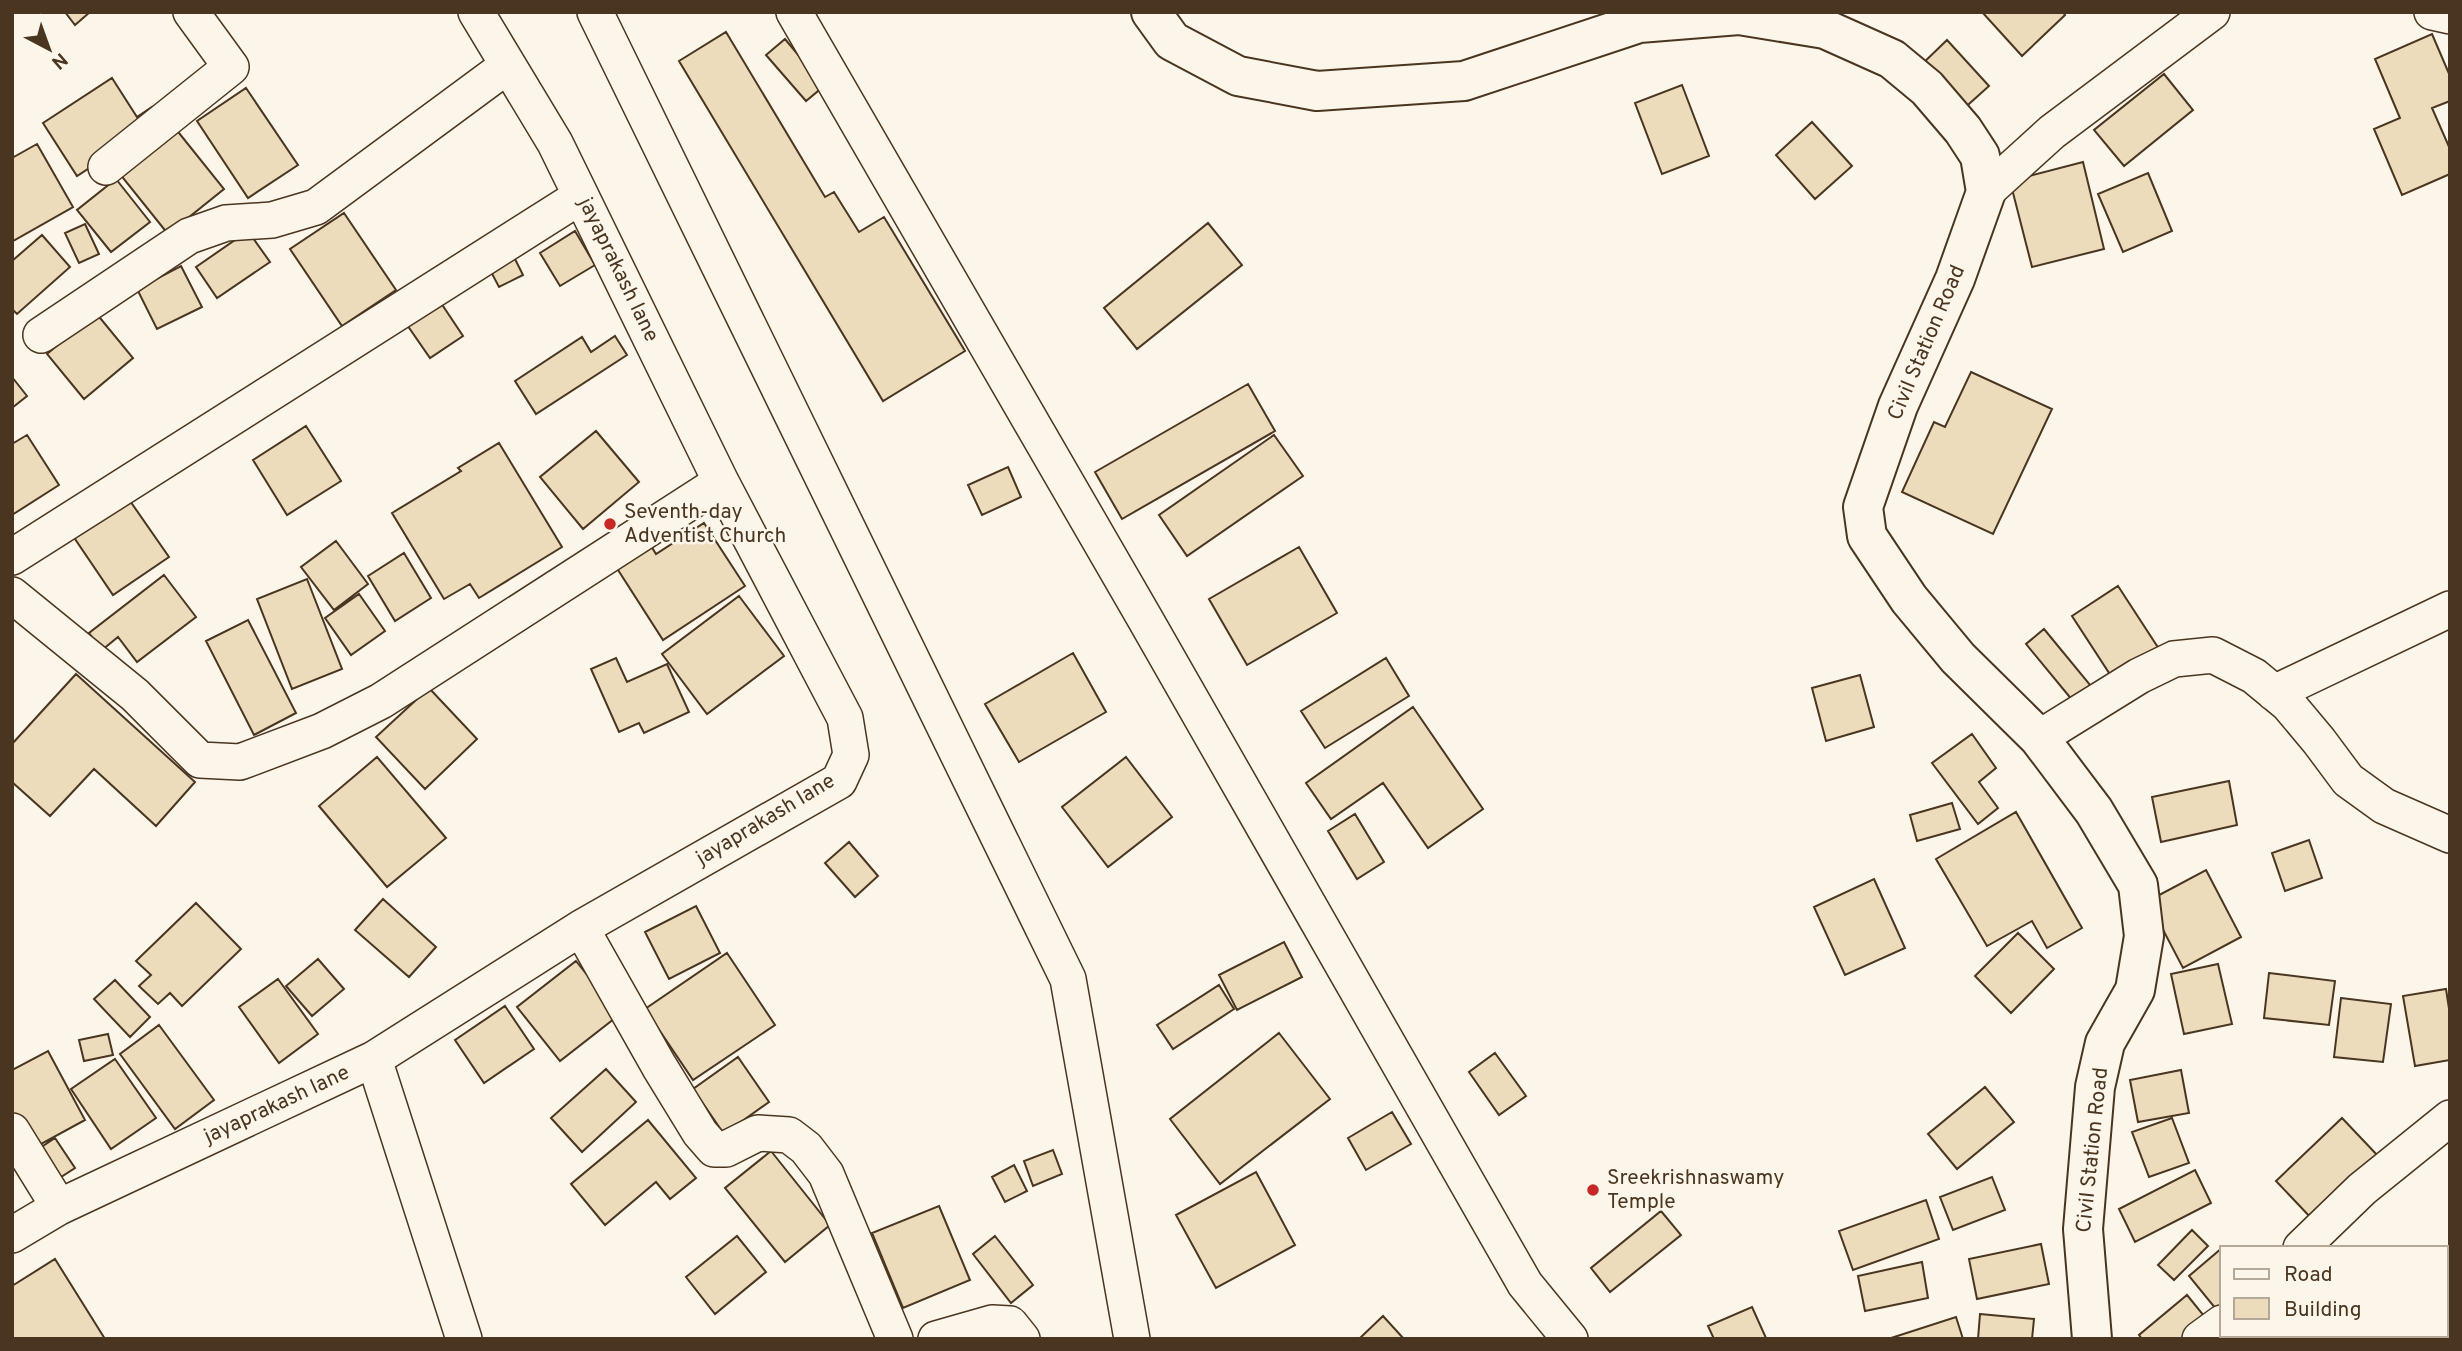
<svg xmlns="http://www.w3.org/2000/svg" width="2462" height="1351" viewBox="0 0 2462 1351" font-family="Overpass,sans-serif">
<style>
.building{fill:#ecdcbc;stroke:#4a3520;stroke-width:2}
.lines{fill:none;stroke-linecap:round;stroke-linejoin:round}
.minor-casing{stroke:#4a3520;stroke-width:38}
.secondary-casing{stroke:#4a3520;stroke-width:42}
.minor{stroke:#fbf6e9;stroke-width:35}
.secondary{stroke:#fbf6e9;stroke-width:38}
.poi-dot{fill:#c62828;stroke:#fbf6e9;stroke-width:2.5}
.labels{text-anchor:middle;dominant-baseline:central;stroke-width:5;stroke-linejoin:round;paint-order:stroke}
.street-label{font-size:21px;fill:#4a3520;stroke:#fbf6e9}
.poi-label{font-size:21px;fill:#4a3520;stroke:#fbf6e9;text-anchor:start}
</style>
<rect width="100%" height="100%" fill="#fbf6e9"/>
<path class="building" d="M65 12H90L75 25Z
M1982 12H2063L2065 15 2022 56Z
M726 32 825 197 834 192 859 232 884 217 965 351 883 401 679 61Z
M2432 34 2450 76V101L2432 108 2450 149V174L2402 195 2374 129 2400 118 2375 59Z
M785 39 824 86 806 101 766 55Z
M1947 40 1989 86 1960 112 1918 68Z
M2164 74 2193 110 2124 166 2094 130Z
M112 78 137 117 152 107 161 121 77 176 43 123Z
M1682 85 1709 156 1662 174 1635 103Z
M246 88 298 165 248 198 197 121Z
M1812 122 1852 166 1815 199 1776 155Z
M171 123 224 189 168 234 115 168Z
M37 144 73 207 13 241 12 158Z
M2083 162 2104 249 2032 267 2010 181Z
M2148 173 2172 231 2123 252 2098 194Z
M116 179 150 222 111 252 77 210Z
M344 213 396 290 342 326 290 249Z
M1208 223 1242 265 1137 349 1104 308Z
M85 224 99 254 79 263 65 233Z
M248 231 270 262 217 298 196 267Z
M575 231 595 265 560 286 540 253Z
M42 235 70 267 17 314 12 309V261Z
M513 255 523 275 499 287 489 268Z
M181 266 202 307 157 329 137 289Z
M437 297 463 336 430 358 403 319Z
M96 313 133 358 84 399 47 354Z
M615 336 627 355 536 414 515 381 582 337 591 352Z
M1971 372 2052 409 1993 534 1902 492 1934 422 1945 427Z
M12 377 27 396 12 408Z
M1248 384 1275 431 1122 519 1095 472Z
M306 426 341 481 287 515 253 460Z
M596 431 639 482 583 529 540 477Z
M27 435 59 485 12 515V444Z
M1274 435 1303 476 1187 556 1159 515Z
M499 443 562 547 479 598 470 584 444 599 392 513 461 471 458 468Z
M1008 467 1021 497 982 515 968 485Z
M128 498 169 557 113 595 73 536Z
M704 523 745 586 663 640 611 559 645 536 656 554Z
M336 541 368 584 334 610 301 567Z
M1299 547 1337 613 1247 665 1209 599Z
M404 553 431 598 395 621 368 576Z
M164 575 196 617 137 662 118 637 102 650 89 633Z
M307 579 342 669 292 689 257 599Z
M2118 586 2159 649 2113 679 2072 616Z
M359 594 385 631 351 655 325 618Z
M739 596 784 656 707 714 662 654Z
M248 620 296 713 254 735 206 641Z
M2044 629 2091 686 2073 701 2026 644Z
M1073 653 1106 712 1019 762 985 704Z
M616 658 627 682 667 664 689 712 644 733 639 723 619 732 591 669Z
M1386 658 1409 696 1325 748 1301 711Z
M76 674 195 782 156 826 94 769 50 816 12 782V744Z
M1860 675 1874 727 1826 741 1812 688Z
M429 688 477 739 425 789 376 737Z
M1413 707 1483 809 1428 848 1383 783 1331 819 1306 783Z
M1972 734 1996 768 1979 782 1998 808 1978 824 1932 763Z
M377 757 446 838 387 887 319 806Z
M1126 757 1172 817 1108 867 1062 807Z
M2229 781 2237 825 2161 842 2152 797Z
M1952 803 1960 829 1917 841 1910 815Z
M2016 812 2082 928 2047 948 2032 921 1987 946 1936 859Z
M1355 814 1384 862 1357 879 1328 831Z
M2309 840 2322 878 2285 891 2272 853Z
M849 842 878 876 855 897 825 863Z
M2206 870 2241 937 2183 968 2148 901Z
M1874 879 1905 948 1845 975 1814 907Z
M383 899 436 947 409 977 355 930Z
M196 903 241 949 182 1006 170 993 158 1004 139 986 151 975 136 961Z
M696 906 720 953 669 979 645 932Z
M2018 933 2054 969 2011 1013 1975 976Z
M1284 942 1302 977 1237 1010 1219 975Z
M727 953 775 1025 693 1080 645 1009Z
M318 959 344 989 312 1016 286 986Z
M576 961 619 1015 560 1061 517 1007Z
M2218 964 2232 1024 2184 1034 2171 974Z
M2269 973 2335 981 2329 1025 2264 1018Z
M278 979 318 1034 279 1063 239 1007Z
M115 980 150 1017 130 1037 94 999Z
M1219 985 1234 1009 1173 1049 1157 1025Z
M2446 989 2450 1015V1060L2415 1066 2403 996Z
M2341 998 2391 1004 2383 1062 2334 1057Z
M505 1006 534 1049 484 1083 455 1040Z
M159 1025 214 1100 175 1129 120 1054Z
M1279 1033 1330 1099 1220 1184 1170 1119Z
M108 1034 113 1055 84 1061 79 1040Z
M48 1051 85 1120 32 1149 12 1111V1070Z
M1495 1053 1526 1096 1499 1115 1469 1072Z
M738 1057 769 1102 724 1134 693 1089Z
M115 1059 156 1118 111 1149 71 1089Z
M606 1069 636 1102 582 1152 551 1118Z
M2181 1070 2189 1113 2138 1122 2130 1080Z
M1985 1087 2014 1122 1957 1169 1928 1134Z
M1392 1112 1411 1144 1366 1170 1348 1138Z
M2172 1118 2189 1163 2149 1177 2132 1132Z
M2342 1118 2379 1157 2313 1220 2276 1181Z
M648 1120 696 1178 670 1199 656 1182 605 1225 571 1184Z
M55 1138 75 1168 47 1186 28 1156Z
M1053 1150 1062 1174 1033 1186 1024 1161Z
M771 1151 830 1225 785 1262 725 1188Z
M1014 1165 1027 1191 1005 1202 992 1177Z
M2195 1170 2211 1203 2135 1242 2119 1209Z
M1256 1172 1295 1245 1216 1288 1176 1215Z
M1992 1177 2005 1210 1953 1230 1940 1197Z
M1926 1200 1939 1239 1853 1270 1839 1231Z
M939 1206 970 1280 903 1308 872 1233Z
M1661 1211 1681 1235 1610 1292 1591 1268Z
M2192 1230 2208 1246 2174 1280 2158 1265Z
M737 1236 766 1272 715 1314 686 1277Z
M995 1236 1033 1285 1011 1303 973 1254Z
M2041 1244 2049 1284 1977 1299 1969 1259Z
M2222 1248V1312L2220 1314 2189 1276Z
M55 1259 105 1339H12V1286Z
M1922 1262 1928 1298 1865 1311 1858 1276Z
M2187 1295 2209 1322 2189 1339H2142L2139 1335Z
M1752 1307 1766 1338 1714 1339 1708 1326Z
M1980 1314 2034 1319 2032 1339H1978Z
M1383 1316 1404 1339H1359Z
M1956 1317 1963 1339H1888Z
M2401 1335H2442L2445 1339H2397Z"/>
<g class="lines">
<defs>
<path id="minor" d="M595 12 1068 979 1132 1339
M794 12 1144 617 1525 1284 1570 1339
M2432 12 2450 16
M106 167 231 67 191 12
M1986 192 2052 132 2212 12
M41 335 189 236 226 223 272 220 316 207 507 66
M12 557 581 196
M12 595 135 695 200 760 240 762 322 731 381 701 721 482
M2274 693 2450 609
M2039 738 2139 676 2174 659 2213 655 2254 676 2288 704 2319 741 2348 780 2384 806 2450 835
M581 928 659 1066 700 1133 714 1149H726L758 1133 789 1135 806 1148 826 1174 895 1339
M374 1059 464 1339
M12 1131 59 1207
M12 1235 59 1207 374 1059 581 928 839 781 851 755 845 718 721 482 555 143 476 12
M2301 1248 2362 1189 2450 1118
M936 1339 992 1323 1010 1324 1022 1339
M2200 1339 2222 1323"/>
<path id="secondary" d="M1151 12 1172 41 1238 76 1317 91 1464 81 1639 23 1739 15 1825 29 1892 59 1927 88 1963 130 1980 156 1986 192 1955 279 1898 406 1863 507 1867 536 1909 599 1958 658 2039 738 2094 811 2138 885 2144 936 2135 990 2105 1043 2095 1087 2083 1229 2092 1339"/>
</defs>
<use href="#minor" class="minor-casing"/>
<use href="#secondary" class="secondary-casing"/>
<use href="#minor" class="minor"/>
<use href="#secondary" class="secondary"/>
</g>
<g class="poi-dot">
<circle cx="610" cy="524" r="7"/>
<circle cx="1593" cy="1190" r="7"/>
</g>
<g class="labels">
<g class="street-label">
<text transform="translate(618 270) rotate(64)">jayaprakash lane</text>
<text transform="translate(1927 343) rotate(-67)">Civil Station Road</text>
<text transform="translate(766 820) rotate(-31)">jayaprakash lane</text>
<text transform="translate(277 1105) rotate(-25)">jayaprakash lane</text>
<text transform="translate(2093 1150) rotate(-84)">Civil Station Road</text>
</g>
<g class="poi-label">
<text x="624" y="512">Seventh-day<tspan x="624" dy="24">Adventist Church</tspan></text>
<text x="1607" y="1178">Sreekrishnaswamy<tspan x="1607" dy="24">Temple</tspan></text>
</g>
</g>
<rect width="2462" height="1351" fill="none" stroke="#4a3520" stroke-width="28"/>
<rect x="2220" y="1246" width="228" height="91" fill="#fbf6e9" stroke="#b4a999" stroke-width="2"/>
<rect x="2234" y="1269" width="35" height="10" fill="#fbf6e9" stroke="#b4a999" stroke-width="2"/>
<text x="2284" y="1281" font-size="21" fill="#4a3520">Road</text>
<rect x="2234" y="1298" width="35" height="21" fill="#ecdcbc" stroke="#b4a999" stroke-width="2"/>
<text x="2284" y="1316" font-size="21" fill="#4a3520">Building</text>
<g transform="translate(49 49) rotate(139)" stroke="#fbf6e9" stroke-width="5" paint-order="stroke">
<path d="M0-5L12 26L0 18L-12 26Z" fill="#4a3520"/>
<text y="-10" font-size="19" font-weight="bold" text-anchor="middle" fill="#4a3520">N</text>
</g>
</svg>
